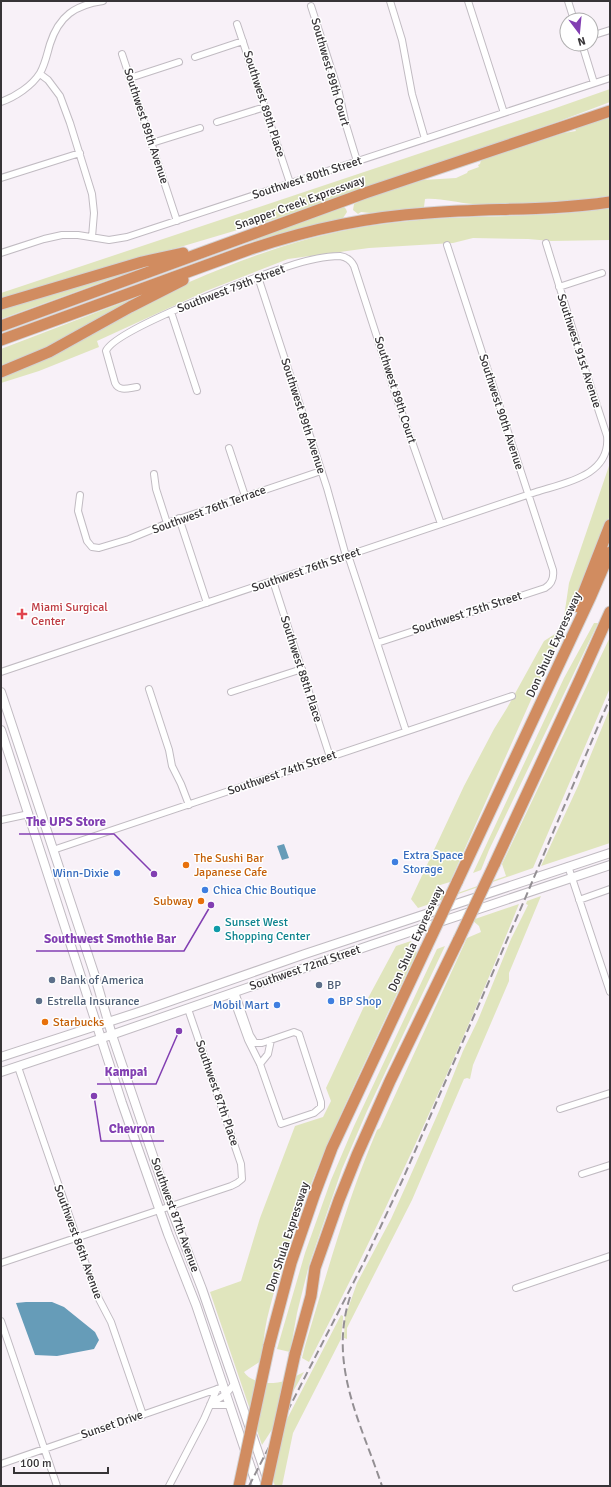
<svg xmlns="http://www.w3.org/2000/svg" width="611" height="1487" viewBox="0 0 611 1487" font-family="Signika,sans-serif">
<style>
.green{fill:#e0e5bd}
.water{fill:#669cb8}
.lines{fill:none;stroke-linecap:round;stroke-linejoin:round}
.street-casing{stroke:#c1bbc2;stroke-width:8}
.secondary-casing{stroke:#c1bbc2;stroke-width:10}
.highway-casing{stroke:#d3d2d3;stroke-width:13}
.street{stroke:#fff;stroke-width:6}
.secondary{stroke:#fff;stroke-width:8}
.highway{stroke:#d18c60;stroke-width:11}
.rail{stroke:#938f93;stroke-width:2;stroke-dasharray:8 4;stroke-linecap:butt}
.highway-bridge-casing{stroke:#d3d2d3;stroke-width:13;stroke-linecap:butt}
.highway-bridge{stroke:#d18c60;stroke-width:11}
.health-dot{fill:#e0444e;stroke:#fff;stroke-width:1.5}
.shop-dot{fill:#3f7fe0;stroke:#fff;stroke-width:1.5}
.food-dot{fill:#e8710a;stroke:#fff;stroke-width:1.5}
.culture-dot{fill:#0f9aa8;stroke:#fff;stroke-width:1.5}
.service-dot{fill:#5c6f8a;stroke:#fff;stroke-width:1.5}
.labels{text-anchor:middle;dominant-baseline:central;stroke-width:3;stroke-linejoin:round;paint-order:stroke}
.street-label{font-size:12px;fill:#373437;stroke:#fff}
.health-label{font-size:12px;fill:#be3a42;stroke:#fff;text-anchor:start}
.shop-label{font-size:12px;fill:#366cbe;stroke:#fff;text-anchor:start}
.food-label{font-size:12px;fill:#c56008;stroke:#fff;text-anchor:start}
.culture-label{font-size:12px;fill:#0d838f;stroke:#fff;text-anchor:start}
.service-label{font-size:12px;fill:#4e5e75;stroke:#fff;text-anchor:start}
.leader{fill:none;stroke:#823fb2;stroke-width:1.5}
.callout-dot{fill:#823fb2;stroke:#fff;stroke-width:1.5}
.callout-label{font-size:13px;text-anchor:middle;font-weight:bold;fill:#823fb2;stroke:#fff;stroke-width:3;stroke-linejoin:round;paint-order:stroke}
</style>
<rect width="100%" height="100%" fill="#f8f1f8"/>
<path class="green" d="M610 89V102L557 122 275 219 1 300V293L553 109Z
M610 117V196C565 202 518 205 473 204 456 203 442 198 425 199L424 207 370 213 361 212 358 214 353 210 354 204 362 200 423 180 456 178 467 173 468 171 479 167 478 165 480 164 481 160 564 133 576 131 575 129Z
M343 206 346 209 347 212 343 218 300 228 246 243Z
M610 208V240L551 241 528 239 473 238 453 243 369 248 288 259 206 291 97 341 99 347 39 371 1 383V376C119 316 237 247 369 226 396 222 423 219 449 218 503 215 557 217 610 208Z
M144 267 1 319V308Z
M134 298 135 300 77 334 1 368V349Z
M610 463V514L603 538 450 882 437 886C439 892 442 897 449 896L506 876 502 864 610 637V688L533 868 418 908 411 899 464 786 494 729 507 708 544 641 555 634 564 617 569 583Z
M594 623H598L489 850 481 870 473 873 564 678Z
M610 708V843L541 866 578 786Z
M541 896 509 973V981L473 1065 470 1079 467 1078 464 1079 412 1200 347 1328V1339L344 1338 345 1317 357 1283 391 1219 405 1188 439 1111 463 1051 478 1020 511 939 528 905 526 904 527 901Z
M519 904C456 1060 386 1213 309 1362L302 1358 305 1346C327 1273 347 1200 377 1130L380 1128 467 938 481 932 479 926 472 920Z
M411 941 417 953C396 994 377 1037 357 1079 321 1156 287 1236 267 1319 264 1333 263 1347 261 1361L244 1372C250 1382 269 1385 280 1382 288 1381 296 1376 304 1372L273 1428 262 1445 210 1292 241 1281 260 1218 295 1126 323 1117 331 1101 326 1088 367 1000 396 946Z
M445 946 367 1111 342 1169 309 1265 297 1313 290 1352 277 1349 305 1253 331 1180 354 1126 437 949Z
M341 1315 343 1316V1319L341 1339 293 1433 282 1486H275L267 1463 286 1421Z"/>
<path class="water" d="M284 844 289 858 282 860 277 846Z
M26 1302H52L64 1307 95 1332 99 1340 94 1349 57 1356 35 1355 16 1303Z"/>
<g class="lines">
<defs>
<path id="street" d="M390 1 402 40 412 94 425 139
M468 1 504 113
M568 1 574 20
M311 6 339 93 346 125 357 161
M237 24 290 183
M591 36 610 30
M582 44 594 83
M122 54 177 221
M195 57 243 41
M40 74 48 80 60 96 70 123 92 194 94 213 92 237
M130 78 179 62
M1 102C15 97 32 86 40 73 45 65 47 54 50 44 59 16 75 5 103 1
M217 122 265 107
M152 143 200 128
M1 178 80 153
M1 253 44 239 62 235H78L109 240 127 237 610 78
M258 277 327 488 346 556
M559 287 602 273
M171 312 197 391
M137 387C129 388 119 392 115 383L106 351C115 329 257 276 286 267 301 262 324 256 340 256 347 257 351 260 354 266L398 402 441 524
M229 448 245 496
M154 474 156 489 167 523
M80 495 78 511 87 541 92 547 99 548 129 539 173 521 321 471
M179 518 207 603
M348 555 406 731
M273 581 330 757
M377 643 545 588C552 584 554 578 553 570L447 245
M1 672 536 492C564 483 611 476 607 436L583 363 546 243
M149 689 169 750 172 766 181 784 189 805
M231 692 302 669
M1 820 29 814
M53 850 512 696
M568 866 610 992
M579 900 610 889
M231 993 248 1040 260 1064 281 1124 314 1113 321 1107V1102L299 1034 294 1032 262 1043H255L250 1035 235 992
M260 1064 268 1054 271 1040
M18 1067 92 1282 99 1299 111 1322 143 1415
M560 1109 610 1093
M582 1174 610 1165
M1 1263 231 1186 237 1183 242 1179 241 1164 188 1009
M516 1288 610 1256
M1 1321 57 1486
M211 1404 226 1394 235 1383
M210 1405H230
M1 1464 223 1387
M169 1486 204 1419 217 1389"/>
<path id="secondary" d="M1 692 94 973 112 1035 170 1206 202 1289 267 1478
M1 730 122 1103 168 1234 196 1305 257 1486
M1 1057 148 1009 305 954 610 853
M1 1072 88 1043 371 945 610 865"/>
<path id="highway" d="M1 304 142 262 183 253
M1 326 365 193 610 111
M1 340 248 250C306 230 366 217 428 213 489 208 550 211 610 202
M1 372 49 352 130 307 183 280
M578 607 610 525
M494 865 580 679 610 612
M457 882 590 598 610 552
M269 1346 291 1263 315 1193 332 1148 426 948
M295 1354 311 1296 315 1268 339 1200 357 1155 390 1081 459 939"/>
</defs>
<use href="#street" class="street-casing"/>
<use href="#secondary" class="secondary-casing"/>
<use href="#highway" class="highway-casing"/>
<use href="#street" class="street"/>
<use href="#secondary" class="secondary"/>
<use href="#highway" class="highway"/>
<path class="rail" d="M350 1297C328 1365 361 1423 382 1486
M249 1486 364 1262 402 1181 524 901 610 698"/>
<defs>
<path id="highway-bridge" d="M459 939 494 865
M426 948 457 882
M239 1486 269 1346
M266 1486 295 1354"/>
</defs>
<use href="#highway-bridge" class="highway-bridge-casing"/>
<use href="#highway-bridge" class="highway-bridge"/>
</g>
<path class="health-dot" d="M20 608h4v4h4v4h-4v4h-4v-4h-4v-4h4z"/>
<g class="shop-dot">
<circle cx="395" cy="862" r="4"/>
<circle cx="117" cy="873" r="4"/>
<circle cx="205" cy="890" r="4"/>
<circle cx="331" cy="1001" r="4"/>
<circle cx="277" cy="1005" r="4"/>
</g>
<g class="food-dot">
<circle cx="186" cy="865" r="4"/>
<circle cx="201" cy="901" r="4"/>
<circle cx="45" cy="1022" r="4"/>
</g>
<circle class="culture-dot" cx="217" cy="929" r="4"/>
<g class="service-dot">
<circle cx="52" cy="980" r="4"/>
<circle cx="319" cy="985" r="4"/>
<circle cx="39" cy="1001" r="4"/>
</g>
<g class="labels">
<g class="street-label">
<text transform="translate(330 72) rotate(74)">Southwest 89th Court</text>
<text transform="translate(264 104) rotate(72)">Southwest 89th Place</text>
<text transform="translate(146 126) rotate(72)">Southwest 89th Avenue</text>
<text transform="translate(307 178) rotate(-18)">Southwest 80th Street</text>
<text transform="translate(300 203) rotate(-20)">Snapper Creek Expressway</text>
<text transform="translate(231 289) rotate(-21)">Southwest 79th Street</text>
<text transform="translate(579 351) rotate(72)">Southwest 91st Avenue</text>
<text transform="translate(395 390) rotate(72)">Southwest 89th Court</text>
<text transform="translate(501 412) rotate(72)">Southwest 90th Avenue</text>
<text transform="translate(303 416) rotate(72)">Southwest 89th Avenue</text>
<text transform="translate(209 510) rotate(-20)">Southwest 76th Terrace</text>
<text transform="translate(306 570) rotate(-19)">Southwest 76th Street</text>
<text transform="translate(467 613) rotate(-18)">Southwest 75th Street</text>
<text transform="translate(554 645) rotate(-65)">Don Shula Expressway</text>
<text transform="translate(301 669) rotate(72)">Southwest 88th Place</text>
<text transform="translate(282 773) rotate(-19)">Southwest 74th Street</text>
<text transform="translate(416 939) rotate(-65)">Don Shula Expressway</text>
<text transform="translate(305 968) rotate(-19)">Southwest 72nd Street</text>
<text transform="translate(217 1093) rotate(71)">Southwest 87th Place</text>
<text transform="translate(175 1215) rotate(70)">Southwest 87th Avenue</text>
<text transform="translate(288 1237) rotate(-72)">Don Shula Expressway</text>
<text transform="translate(78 1242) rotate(70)">Southwest 86th Avenue</text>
<text transform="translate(112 1425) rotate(-19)">Sunset Drive</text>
</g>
<g class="health-label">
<text x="31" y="607">Miami Surgical<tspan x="31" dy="14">Center</tspan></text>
</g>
<g class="shop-label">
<text x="403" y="855">Extra Space<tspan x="403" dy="14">Storage</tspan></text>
<text x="109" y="873" text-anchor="end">Winn-Dixie</text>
<text x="213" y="890">Chica Chic Boutique</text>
<text x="339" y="1001">BP Shop</text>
<text x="269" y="1005" text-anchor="end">Mobil Mart</text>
</g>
<g class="food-label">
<text x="194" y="858">The Sushi Bar<tspan x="194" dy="14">Japanese Cafe</tspan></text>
<text x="193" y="901" text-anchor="end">Subway</text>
<text x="53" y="1022">Starbucks</text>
</g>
<g class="culture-label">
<text x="225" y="922">Sunset West<tspan x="225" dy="14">Shopping Center</tspan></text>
</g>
<g class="service-label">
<text x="60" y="980">Bank of America</text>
<text x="327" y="985">BP</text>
<text x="47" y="1001">Estrella Insurance</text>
</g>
</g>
<path class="leader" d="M154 874L114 834H19M211 905L184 951H36M179 1031L156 1084H97M94 1096L101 1141H164"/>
<g class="callout-dot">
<circle cx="154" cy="874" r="4"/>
<circle cx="211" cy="905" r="4"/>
<circle cx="179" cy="1031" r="4"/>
<circle cx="94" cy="1096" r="4"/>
</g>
<g class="callout-label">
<text x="66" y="826">The UPS Store</text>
<text x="110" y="943">Southwest Smothie Bar</text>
<text x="126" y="1076">Kampai</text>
<text x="132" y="1133">Chevron</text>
</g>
<rect width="611" height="1487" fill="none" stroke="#373437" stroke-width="4"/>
<g transform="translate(579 32) rotate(164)"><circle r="19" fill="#ffffff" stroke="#afaeaf"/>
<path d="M0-3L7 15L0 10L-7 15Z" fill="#823fb2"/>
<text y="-6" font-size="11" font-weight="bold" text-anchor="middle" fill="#373437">N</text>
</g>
<path d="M14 1467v6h94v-6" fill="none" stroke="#373437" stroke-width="2"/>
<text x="20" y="1467" font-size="12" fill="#373437" stroke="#ffffff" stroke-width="3" paint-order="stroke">100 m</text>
</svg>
